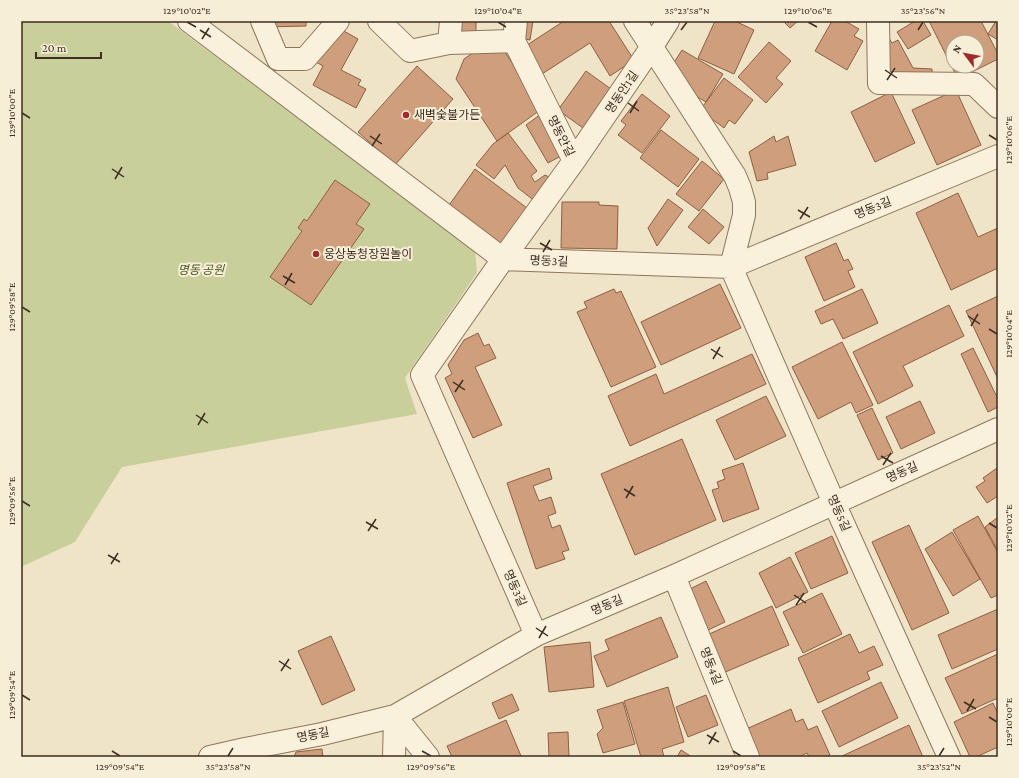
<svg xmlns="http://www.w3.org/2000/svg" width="1019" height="778" viewBox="0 0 1019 778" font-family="'Crimson Pro','Noto Sans KR',serif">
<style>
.green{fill:#c9cf9b}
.building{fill:#cf9f7d;stroke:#8d5f41;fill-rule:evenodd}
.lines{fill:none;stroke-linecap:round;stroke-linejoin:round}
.minor-casing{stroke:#8d765c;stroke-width:24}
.minor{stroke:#faf1dc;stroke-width:22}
.ticks{fill:none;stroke:#3d2e20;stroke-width:1.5}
.poi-dot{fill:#9e2a2b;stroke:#f7eed8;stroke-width:1.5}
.labels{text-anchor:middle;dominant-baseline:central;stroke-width:4;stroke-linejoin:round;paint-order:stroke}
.street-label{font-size:12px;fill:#3d2e20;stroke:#f7eed8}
.poi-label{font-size:12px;fill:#3d2e20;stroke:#f7eed8;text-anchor:start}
.park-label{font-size:12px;font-style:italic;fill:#4d5a26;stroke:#f7eed8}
.neatline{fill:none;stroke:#3d2e20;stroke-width:1.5}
.ticks-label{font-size:10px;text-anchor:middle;fill:#3d2e20}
</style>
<rect width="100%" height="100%" fill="#f0e4c8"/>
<path class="green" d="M21 21H168L475 250 477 273 405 378 417 414 122 467 75 542 21 567Z"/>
<path class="building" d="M266 21H306V26L266 27Z
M453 21H476V33L452 32Z
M521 21H533L530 40 518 38Z
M564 21H609L634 60 610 76 590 43 542 74 524 47Z
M715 21H735L754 30 734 74 698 58Z
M783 21H798L790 28Z
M832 21H845L859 29 854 36 863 41 847 70 815 51Z
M915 21H923L931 35 908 49 897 32Z
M929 21H981L998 54V59L958 79ZM953 42H977V66H953Z
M996 21H998V40L988 34Z
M335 26 358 39 341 70 361 80 358 85 366 89 356 108 313 85 323 66 316 62Z
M889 38 892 43 898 40 913 68 932 69V81L891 80 879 43Z
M769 42 791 61 776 78 783 84 766 103 738 77Z
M484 45 502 48 543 108 497 141 456 79 464 59Z
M682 50 723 74 706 102 681 87 668 72Z
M417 66 453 99 395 165 358 132Z
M586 71 611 89 583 128 558 110Z
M724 78 753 100 735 124 729 120 724 128 700 110Z
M956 90 981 145 937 165 912 110Z
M891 92 915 143 875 162 851 112Z
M642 94 670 116 642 153 618 135 626 125 621 121Z
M541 114 554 135 559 157 548 163 526 125Z
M661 130 699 159 678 187 640 158Z
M508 133 537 171 531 176 535 182 545 175 551 178 536 202 518 188 505 165 494 179 476 165 493 144Z
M774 136 776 142 788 136 796 165 767 173 768 179 757 181 749 152Z
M702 161 724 179 699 211 676 194Z
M475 169 531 211 507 243 497 244 447 208Z
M335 180 370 204 356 224 364 229 311 305 270 277 302 231 298 228 304 219 307 221Z
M958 193 978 237 998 228V268L951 290 916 213Z
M668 199 683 210 657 246 648 228Z
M562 202H599V205L618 206 617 249 561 248Z
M703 209 724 227 709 244 688 227Z
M836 243 844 261 848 259 853 269 848 271 855 287 824 301 805 257Z
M720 284 741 328 661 365 641 322Z
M614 289 616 293 621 291 656 367 611 387 577 312 587 308 584 302Z
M862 289 878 323 843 339 833 319 821 324 815 311Z
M998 296V379L966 311Z
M949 305 964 336 903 366 913 386 878 404 853 352Z
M478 333 484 346 489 344 496 358 475 367 502 425 473 438 445 378 452 374 448 365 464 340Z
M842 342 873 405 856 413 851 402 818 419 792 367Z
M973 348 998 399V407L988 412 961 354Z
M752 354 766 384 630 446 608 396 656 374 664 394Z
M766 396 786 436 735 460 716 420Z
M920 401 935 433 901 449 886 417Z
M872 408 893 453 878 460 857 415Z
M682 439 716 520 635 555 601 474Z
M743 463 759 509 723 522 712 490 719 488 717 482 725 479 722 470Z
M549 468 552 479 533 486 539 501 551 497 556 513 548 516 552 528 560 525 569 550 562 552 565 559 536 569 507 483Z
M997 468 998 496 987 503 976 487 985 481 983 478Z
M978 516 998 553V595L991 598 953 530Z
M998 517V551L985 527Z
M909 525 949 613 912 630 872 542Z
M952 532 980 579 953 596 925 549Z
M832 536 848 573 811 589 795 553Z
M790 557 808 592 776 608 759 573Z
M706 581 725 622 704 632 690 589Z
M822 593 842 634 803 653 783 612Z
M772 606 789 645 723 673 707 635Z
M998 609V649L952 669 938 635Z
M661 617 678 657 607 687 594 656 609 650 605 640Z
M850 634 859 653 874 646 883 665 867 672 870 679 818 703 798 658Z
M331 636 355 690 322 705 298 651Z
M590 642 594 687 549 692 544 647Z
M998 654V698L962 714 945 678Z
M881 682 898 718 839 747 822 711Z
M668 687 684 742 662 749 664 757H641L624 701Z
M512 694 519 710 499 719 492 703Z
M706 695 718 725 688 737 676 707Z
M623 702 635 744 603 753 597 734 603 728 597 710Z
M993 703 998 714V747L976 757H970L954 722Z
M791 709 796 722 803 719 808 730 817 726 830 755 826 757H809L807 753 799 757H755L744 730Z
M506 720 521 756 452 757 447 746Z
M909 725 923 757H840Z
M568 732 569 757H549L548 733Z
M322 749 323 757H294L296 752Z
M681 750 692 757H677Z"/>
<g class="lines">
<defs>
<path id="minor" d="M189 21 503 259 574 161 514 41 516 21
M262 21 278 59H305L338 21
M379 21 410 51 449 43
M451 21 449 43 514 41
M635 21 735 176 740 188 744 202V215L731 267 834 503 949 757
M878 21 879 83 974 84 998 107
M574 161 651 48 668 21
M674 576 748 757
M536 635 422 375 503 259 731 267 998 156
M395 716 428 757
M210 757 245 749 322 734 395 716 536 635 674 576 998 429
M394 757 395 716"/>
</defs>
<use href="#minor" class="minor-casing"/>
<use href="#minor" class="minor"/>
</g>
<path class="ticks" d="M187 22 196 27M498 22 506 27M808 22 817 27M200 30 211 37M681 30 687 22M918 30 923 22M202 39 209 28M885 70 897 78M887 80 895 68M628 103 639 111M22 113 30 118M630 113 637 101M989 135 997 140M370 136 382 144M372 146 380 134M112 169 124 177M115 179 122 167M798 210 810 217M800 219 808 207M540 243 552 250M543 252 550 240M283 276 295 283M285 285 292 273M22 307 30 312M968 316 980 324M971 326 978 314M989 329 997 334M711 349 723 357M713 359 720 347M453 382 465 390M455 392 463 380M196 415 208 423M198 425 205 413M881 456 893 463M883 465 891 453M624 489 635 496M626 498 633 486M22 501 30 506M366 522 378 529M989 523 997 528M368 531 376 519M108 555 120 562M111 564 118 553M794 595 806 603M796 605 804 593M536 628 548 636M539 638 546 626M279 661 291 669M281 671 289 659M22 695 30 700M964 702 976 709M967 711 974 699M989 717 997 722M707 735 719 742M709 744 716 732M112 751 120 756M422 751 431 756M733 751 741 756M228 756 233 748M939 756 944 748"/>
<g class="poi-dot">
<circle cx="406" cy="115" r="4"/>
<circle cx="316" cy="254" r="4"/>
</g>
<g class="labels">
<g class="street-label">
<text transform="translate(622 92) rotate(-56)">명동안1길</text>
<text transform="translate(561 136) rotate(63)">명동안길</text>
<text transform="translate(873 208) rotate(-22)">명동3길</text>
<text transform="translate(549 261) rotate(2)">명동3길</text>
<text transform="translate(902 472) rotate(-24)">명동길</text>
<text transform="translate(839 513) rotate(66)">명동5길</text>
<text transform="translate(515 588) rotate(66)">명동3길</text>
<text transform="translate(607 605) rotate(-23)">명동길</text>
<text transform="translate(711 666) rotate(68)">명동4길</text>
<text transform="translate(313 735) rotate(-12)">명동길</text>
</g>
<g class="poi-label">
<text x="414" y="115">새벽숯불가든</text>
<text x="324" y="254">웅상농청장원놀이</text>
</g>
<g class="park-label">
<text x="201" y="270">명동 공원</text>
</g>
</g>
<rect width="1019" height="778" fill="none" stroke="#f7eed8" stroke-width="44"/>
<g transform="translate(965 54) rotate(302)"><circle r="19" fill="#f7eed8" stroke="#ada18e"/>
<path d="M0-3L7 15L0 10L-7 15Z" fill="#9e2a2b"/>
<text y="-6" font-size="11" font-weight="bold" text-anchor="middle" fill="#3d2e20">N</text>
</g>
<path d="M36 52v6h65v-6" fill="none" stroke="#3d2e20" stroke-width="2"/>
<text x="42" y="52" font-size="12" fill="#3d2e20" stroke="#f7eed8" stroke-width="3" paint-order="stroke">20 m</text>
<rect x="22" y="22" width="975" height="734" class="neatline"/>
<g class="ticks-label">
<text x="187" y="14">129°10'02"E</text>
<text x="498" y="14">129°10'04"E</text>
<text x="687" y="14">35°23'58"N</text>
<text x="808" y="14">129°10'06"E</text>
<text x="923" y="14">35°23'56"N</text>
<text transform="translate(11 113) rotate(-90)" y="4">129°10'00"E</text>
<text transform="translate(1008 140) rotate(-90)" y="4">129°10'06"E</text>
<text transform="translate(11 307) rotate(-90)" y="4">129°09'58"E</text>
<text transform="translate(1008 334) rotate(-90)" y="4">129°10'04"E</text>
<text transform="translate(11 501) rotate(-90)" y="4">129°09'56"E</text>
<text transform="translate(1008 528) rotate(-90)" y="4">129°10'02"E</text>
<text transform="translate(11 695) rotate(-90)" y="4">129°09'54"E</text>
<text transform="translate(1008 722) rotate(-90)" y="4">129°10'00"E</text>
<text x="120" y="770">129°09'54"E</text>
<text x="228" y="770">35°23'58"N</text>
<text x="431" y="770">129°09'56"E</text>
<text x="741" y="770">129°09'58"E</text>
<text x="939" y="770">35°23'52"N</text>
</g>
</svg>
